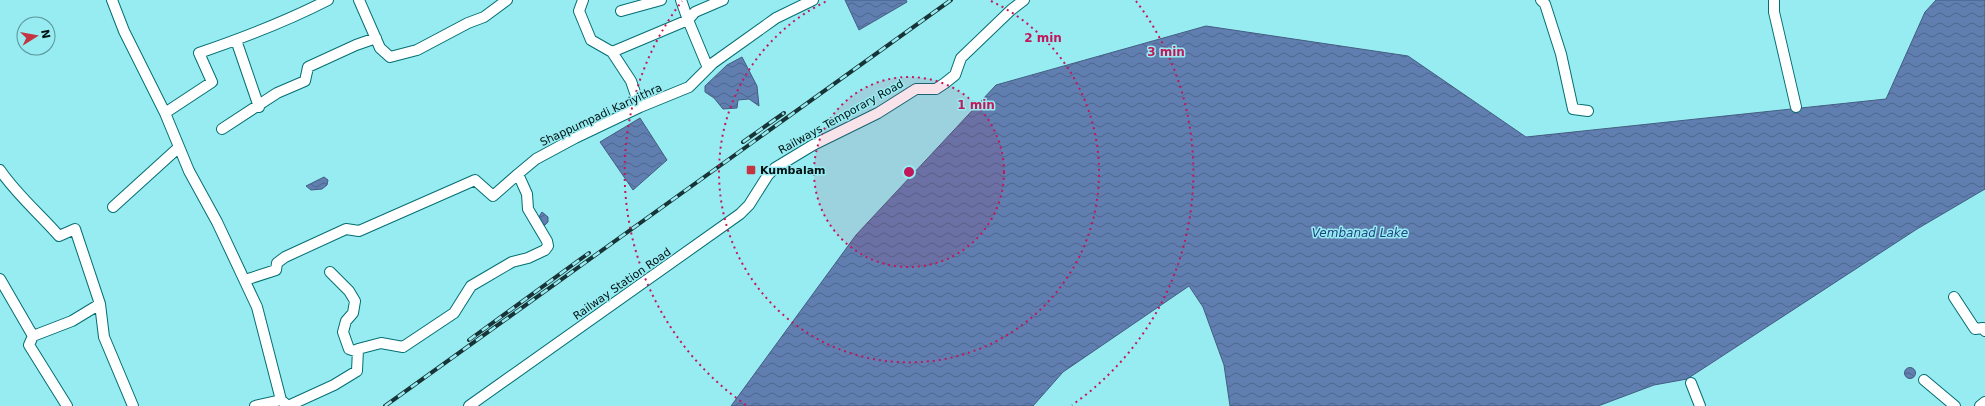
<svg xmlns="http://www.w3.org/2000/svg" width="1985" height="406" viewBox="0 0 1985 406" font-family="'DejaVu Sans',sans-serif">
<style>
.water{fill:url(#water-waves);stroke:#435d81}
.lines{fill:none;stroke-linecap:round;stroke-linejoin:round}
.minor-casing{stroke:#046e73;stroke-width:12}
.minor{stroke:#fff;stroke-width:10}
.rail-casing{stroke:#183437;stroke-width:4}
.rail{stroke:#97ecf1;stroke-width:2.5;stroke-dasharray:8;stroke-linecap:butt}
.ring{fill:none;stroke:#c2185b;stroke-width:2;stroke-dasharray:2 4}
.poi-dot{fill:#c43441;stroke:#97ecf1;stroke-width:1.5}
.labels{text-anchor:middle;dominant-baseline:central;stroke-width:3;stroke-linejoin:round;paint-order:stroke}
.street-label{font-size:11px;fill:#001113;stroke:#97ecf1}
.poi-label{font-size:11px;font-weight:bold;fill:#001113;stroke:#97ecf1;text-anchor:start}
.water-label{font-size:12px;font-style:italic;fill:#1e4282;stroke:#97ecf1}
.centre{fill:#c2185b;stroke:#97ecf1;stroke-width:2}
.ring-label{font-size:12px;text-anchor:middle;font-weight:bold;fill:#c2185b;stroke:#97ecf1;stroke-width:3;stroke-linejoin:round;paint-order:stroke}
</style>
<defs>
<pattern id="water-waves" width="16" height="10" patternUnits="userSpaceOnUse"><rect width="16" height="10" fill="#607eb0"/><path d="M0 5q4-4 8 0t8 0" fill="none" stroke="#4d668e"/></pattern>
</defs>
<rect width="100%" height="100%" fill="#97ecf1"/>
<path class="water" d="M845 0H906L907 2 859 30Z
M1936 0H1985V189L1917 229 1687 379 1654 385 1598 406H1230L1224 365 1203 307 1189 286 1063 372 1033 406H731L856 235 996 85 1206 26 1408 56 1526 137 1886 99 1925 12Z
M742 57 757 86 759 106 749 99 738 100 737 108 723 109 714 98 705 92V86L727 65Z
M640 118 667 160 633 190 600 142Z
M324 177 328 180 327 185 322 189 311 190 306 186Z
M542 212 548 217V222L543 227 537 220Z
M1904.5 373a5.5 5.5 0 1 1 11 0a5.5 5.5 0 1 1-11 0Z"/>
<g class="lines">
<defs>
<path id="minor" d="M112 0 124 31 165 113 189 171 217 222 257 307 281 400 288 406
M359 0 380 48 390 57 417 50 468 23 484 17 507 0
M583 0 579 11 591 40 612 52 631 81 640 107
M1541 0 1545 4 1561 54 1573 109 1588 111
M1774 0V12L1796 107
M621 11 661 0
M236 40 259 107
M612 52 688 20 681 0
M708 68 688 20 695 12 723 0
M165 113 212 82 199 53C243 38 287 21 328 0
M222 129 277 93 305 81 308 67 356 45 376 38
M0 170C17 195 40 214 59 236L75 229 100 304 104 337 133 406
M113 207 178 148
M330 272 349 291 355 301 353 313 346 321 343 332 349 349 358 352
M0 279 33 336 29 345 67 406
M245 280 276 270 277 263 285 257 346 229 359 231 475 180 493 196 518 174
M1954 297 1975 329 1983 328 1985 331
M33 336 72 321 100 304
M1924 380 1955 406
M1691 383 1700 406
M255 406 281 400
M288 406 334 385 357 371 358 349 381 343 403 347 454 313 471 286 512 262 528 258 545 250 548 246 547 241 528 209 527 194 518 174 536 159 575 138 640 107 689 87 713 63 776 18 813 0
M469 406 740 214 749 205 768 175 775 168 813 145 878 113 916 89H936L945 83 955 75 961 58 1011 10 1024 0
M1980 406 1985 402"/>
</defs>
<use href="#minor" class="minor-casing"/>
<use href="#minor" class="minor"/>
<defs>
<path id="rail" d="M743 142 784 113
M469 340 589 253
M385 406 951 0"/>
</defs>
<use href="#rail" class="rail-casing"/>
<use href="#rail" class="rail"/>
</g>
<circle cx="909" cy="172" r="95" fill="#c2185b" fill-opacity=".12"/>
<g class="ring">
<circle cx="909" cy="172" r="95"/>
<path d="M991 1A190 190 0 1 1 827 1"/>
<path d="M746 405A284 284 0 0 1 682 1M1136 1A284 284 0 0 1 1072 405"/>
</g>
<rect class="poi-dot" x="746" y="165" width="10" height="10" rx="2"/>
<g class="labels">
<g class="street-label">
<text transform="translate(601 115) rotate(-25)">Shappumpadi Kariyithra</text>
<text transform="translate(841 117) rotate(-29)">Railways Temporary Road</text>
<text transform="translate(622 284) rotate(-35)">Railway Station Road</text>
</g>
<g class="poi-label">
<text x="760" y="170">Kumbalam</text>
</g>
<g class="water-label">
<text x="1360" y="233">Vembanad Lake</text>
</g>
</g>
<circle cx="909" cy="172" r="6" class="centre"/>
<g class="ring-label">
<text x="1043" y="42">2 min</text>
<text x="1166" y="56">3 min</text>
<text x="976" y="109">1 min</text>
</g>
<g transform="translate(36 36) rotate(79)"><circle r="19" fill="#97ecf1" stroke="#5b9498"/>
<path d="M0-3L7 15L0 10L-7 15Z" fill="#c43441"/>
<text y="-6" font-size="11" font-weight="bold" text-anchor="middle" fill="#001113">N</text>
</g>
</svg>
